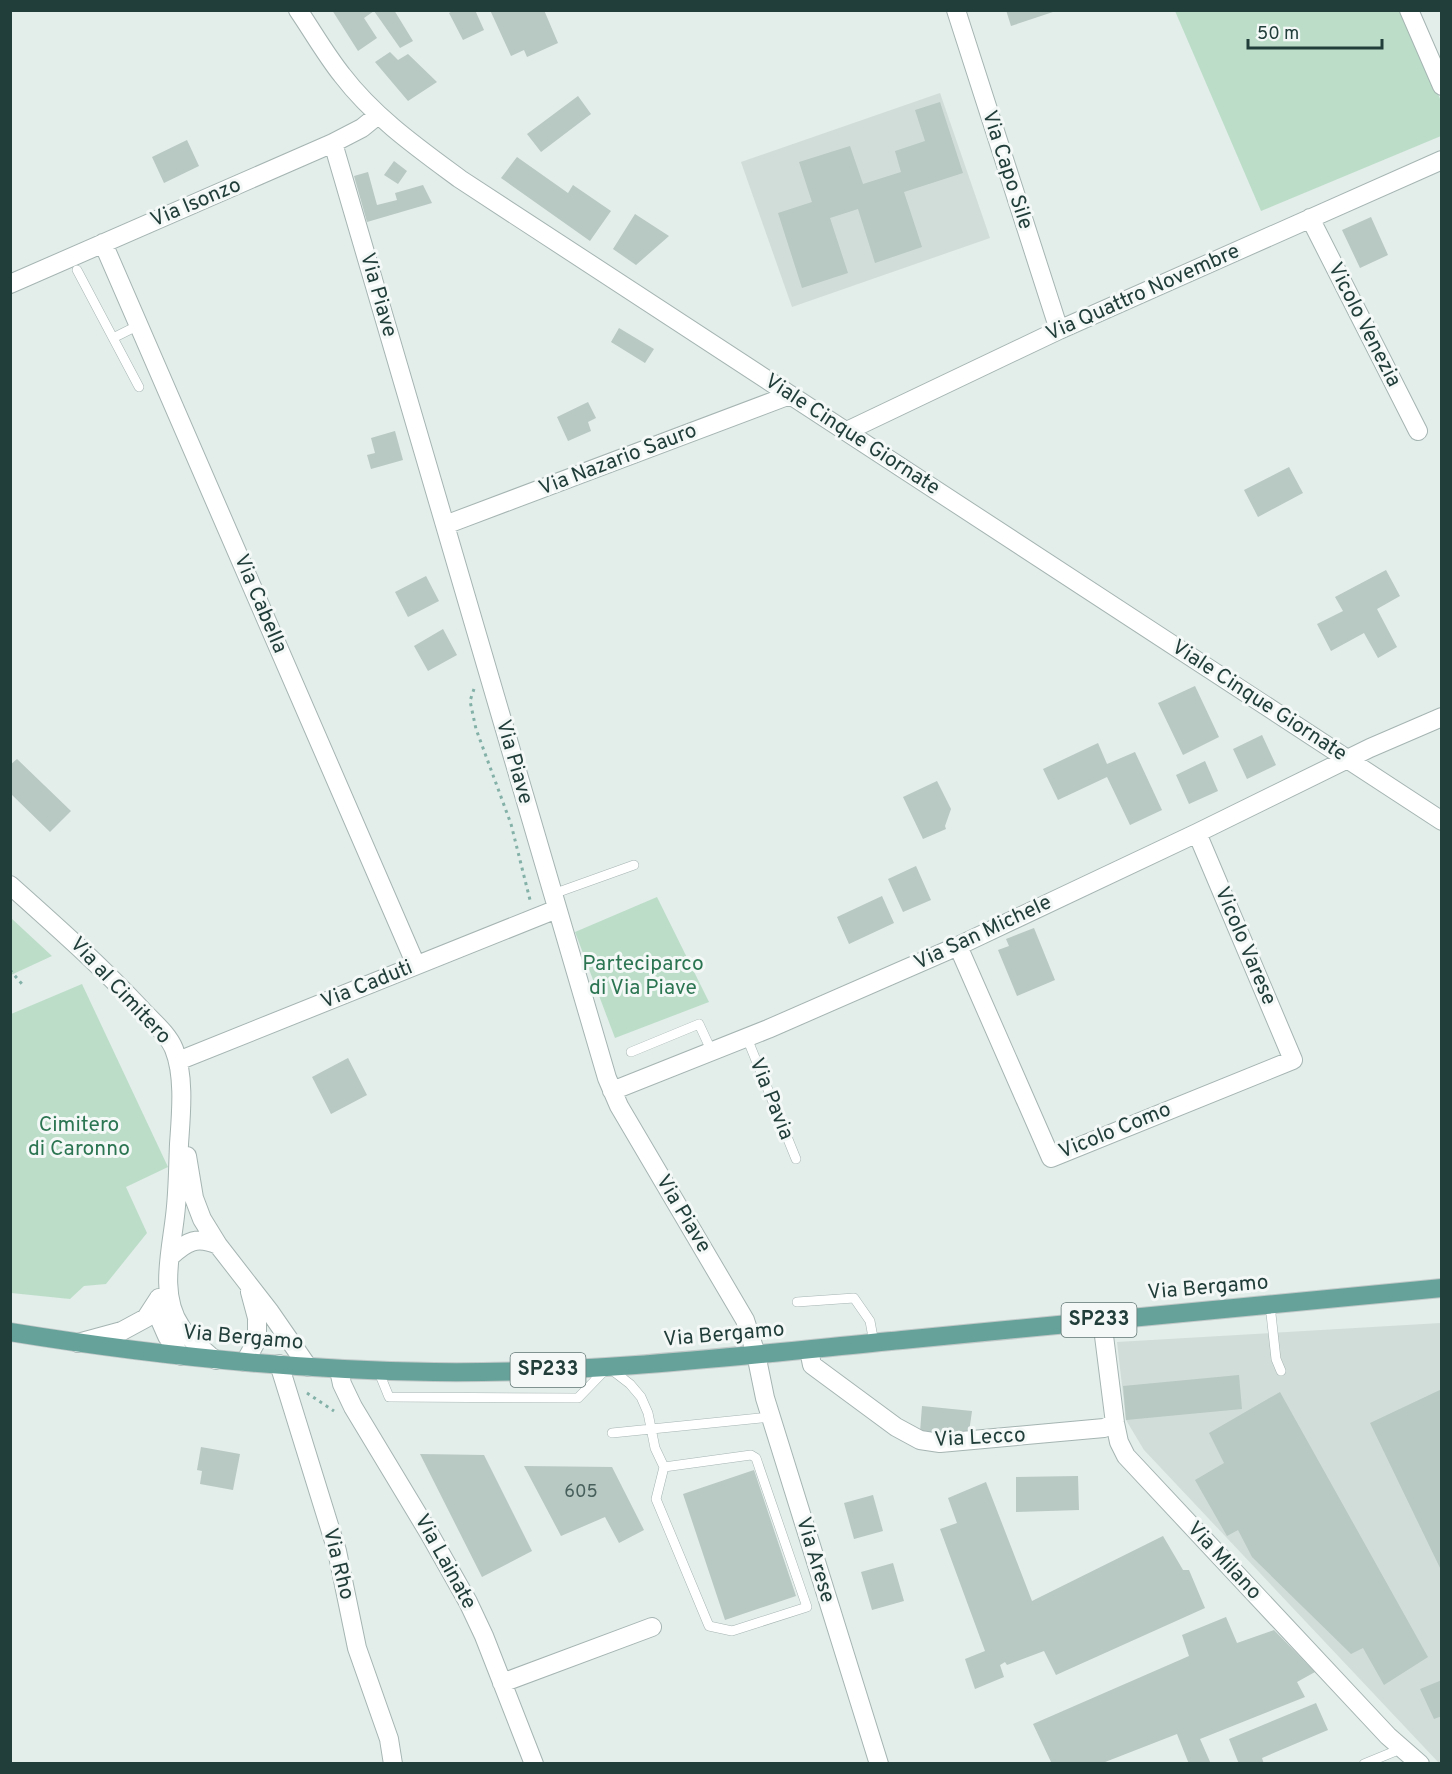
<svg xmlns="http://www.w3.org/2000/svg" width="1452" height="1774" viewBox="0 0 1452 1774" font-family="Overpass,sans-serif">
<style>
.built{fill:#d1ddd9}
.green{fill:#bcdec9}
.building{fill:#b8c8c3}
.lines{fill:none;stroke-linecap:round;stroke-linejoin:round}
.lane-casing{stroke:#a5b5b2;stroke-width:10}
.street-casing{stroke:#a5b5b2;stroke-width:20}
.primary-casing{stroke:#c1c9c8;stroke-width:20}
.path{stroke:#83b1a8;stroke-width:3;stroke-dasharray:3 4.5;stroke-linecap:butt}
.lane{stroke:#fff;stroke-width:9}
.street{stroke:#fff;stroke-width:18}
.primary{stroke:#67a29a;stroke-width:18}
.labels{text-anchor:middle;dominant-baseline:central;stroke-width:6;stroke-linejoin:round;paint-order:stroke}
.number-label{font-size:18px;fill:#48605c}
.shield{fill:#f4f9f7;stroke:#617673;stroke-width:1.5}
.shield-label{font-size:20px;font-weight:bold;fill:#223e3a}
.street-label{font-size:21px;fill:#223e3a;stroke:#f4f9f7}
.park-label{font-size:21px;fill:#2c7552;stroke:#f4f9f7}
</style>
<rect width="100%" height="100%" fill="#e3edea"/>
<path class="built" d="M940 93 990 238 792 307 741 162Z
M1441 1323V1763H1439L1144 1450 1126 1420 1117 1342Z"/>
<path class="green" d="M1175 11H1403L1441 101V136L1261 211Z
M657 897 709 1002 615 1038 575 932Z
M11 918 52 956 11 975H10Z
M82 984 168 1167 126 1187 147 1233 106 1284 84 1286 70 1299 11 1293V1014Z"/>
<path class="building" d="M332 10H394L413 41 400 48 374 11 364 18 377 38 358 51Z
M454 10H475L484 30 463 40 449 13Z
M490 10H510L511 12 515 10H544L558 43 527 57 524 50 511 56Z
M1006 10H1056V11L1011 26Z
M390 52 398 60 408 54 437 82 408 101 375 62Z
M578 96 591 114 541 152 527 134Z
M940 102 963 173 904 192 922 247 875 263 858 209 830 218 848 273 802 288 778 213 812 202 799 162 850 146 863 184 901 172 895 151 925 141 915 110Z
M187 140 199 166 164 183 152 157Z
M517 157 568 193 573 185 611 211 590 241 501 178Z
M394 161 407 171 398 184 384 175Z
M368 172 377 205 397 200 395 193 423 185 432 203 367 222 354 176Z
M635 214 669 236 636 265 613 249Z
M1371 217 1388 255 1360 268 1342 230Z
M619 328 654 349 645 363 611 342Z
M588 402 596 418 588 422 591 431 568 441 557 417Z
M395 431 403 460 371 469 367 455 375 453 371 438Z
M1289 467 1303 493 1258 517 1244 490Z
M1386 570 1400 596 1377 609 1397 647 1378 658 1364 633 1331 651 1317 624 1343 611 1335 597Z
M426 576 439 601 408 617 395 592Z
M443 629 457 655 428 671 414 646Z
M1195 686 1219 737 1183 755 1158 703Z
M1262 735 1276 765 1247 779 1233 749Z
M1098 743 1107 764 1135 752 1162 810 1130 825 1107 777 1058 800 1043 769Z
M17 759 71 811 50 832 10 793V765Z
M1205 761 1218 791 1189 804 1176 775Z
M937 781 951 809 945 826 946 829 923 839 903 797Z
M916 866 931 900 903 912 888 879Z
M882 896 894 923 849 944 837 917Z
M1034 928 1055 980 1017 996 998 950 1009 946 1006 939Z
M348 1058 367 1095 331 1114 312 1077Z
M1239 1375 1242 1409 1126 1420 1123 1386Z
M1442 1389V1572L1370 1423Z
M1280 1392 1428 1657 1384 1685 1363 1648 1351 1654 1252 1557 1238 1530 1227 1536 1195 1480 1224 1463 1209 1433Z
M922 1406 972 1411 969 1432 942 1435 920 1432Z
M201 1447 240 1454 233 1490 200 1484 202 1471 197 1470Z
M420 1454 484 1455 532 1551 482 1577Z
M524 1466 612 1467 644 1530 619 1543 605 1517 561 1536Z
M754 1470 796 1596 725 1620 683 1494Z
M1078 1476 1079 1510 1016 1512V1477Z
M986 1482 1032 1601 1163 1536 1183 1570H1189L1205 1608 1056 1675 1044 1651 1007 1665 1005 1662 1000 1665 1004 1677 975 1689 965 1659 985 1651 940 1529 957 1523 948 1498Z
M873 1495 883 1531 854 1539 844 1503Z
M893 1563 904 1601 872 1610 861 1572Z
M1226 1617 1237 1643 1274 1630 1315 1672 1297 1682 1305 1697 1200 1739 1211 1764H1189L1177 1734 1100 1764H1052L1033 1724 1189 1656 1182 1635Z
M1442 1680V1716L1434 1719 1420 1689Z
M1316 1703 1328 1730 1262 1758 1264 1764H1239L1229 1739Z"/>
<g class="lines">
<defs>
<path id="lane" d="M77 270 139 387
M113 338 139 325
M553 894 634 865
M747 1038 796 1159
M631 1052 699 1024 712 1052
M797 1302 854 1298 870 1321 874 1343
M1270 1305 1276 1359 1281 1371
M378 1370 389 1397 578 1398 608 1367 630 1384 641 1397 648 1413 655 1448 664 1467 656 1499 709 1626 732 1631 807 1607 756 1458 751 1455 664 1467
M612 1433 770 1417
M1364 1764 1403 1748"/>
<path id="street" d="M298 10C313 32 326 55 342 75 374 117 418 148 460 179L1442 821
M956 10 1059 330
M1409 10 1442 86
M333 143 607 1078 619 1106 745 1320 756 1354 765 1398 879 1764
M1310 218 1418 431
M103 243 416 965
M10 284 333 143 362 128 378 115
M847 431 1059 330 1442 160
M445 525 790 395
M10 885C56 926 101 966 142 1010 153 1022 168 1034 174 1049 185 1076 181 1115 179 1144 178 1168 178 1192 175 1216 171 1252 159 1295 181 1327 188 1338 200 1347 210 1356L216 1360
M958 946 1051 1158 1293 1060 1197 833
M178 1061 557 909
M612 1091 768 1029 958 946 1197 833 1370 748 1442 717
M187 1156 194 1198 202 1219 218 1245 270 1312 308 1367
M171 1256C187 1241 197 1236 218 1245
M159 1298 156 1311 167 1336 181 1356
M1102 1320 1115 1423 1119 1442 1126 1456 1388 1736 1420 1764
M78 1343 122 1331 146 1318 159 1298
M809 1350 812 1365 896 1427 920 1440 940 1443 1104 1428 1115 1423
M245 1362 257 1340V1318L250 1292
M279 1364 337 1551 357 1648 389 1739 393 1764
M339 1370 342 1384 353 1407 429 1533 468 1602 484 1636 534 1764
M502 1683 652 1627"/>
<path id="primary" d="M10 1332C151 1355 292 1370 434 1372 591 1374 747 1355 902 1340 1082 1322 1262 1306 1442 1288"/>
</defs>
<use href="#lane" class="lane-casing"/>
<use href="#street" class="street-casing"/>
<use href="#primary" class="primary-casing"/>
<path class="path" d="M474 689 470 701 476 729 511 824 530 900
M10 970 22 984
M307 1393 334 1411"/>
<use href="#lane" class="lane"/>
<use href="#street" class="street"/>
<use href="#primary" class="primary"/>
</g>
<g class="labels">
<g class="number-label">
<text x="581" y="1492">605</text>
</g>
<g class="shield">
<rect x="1061.5" y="1303" width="75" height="34" rx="4.5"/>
<rect x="510.5" y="1353" width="75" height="34" rx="4.5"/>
</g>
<g class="shield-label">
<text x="1099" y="1320">SP233</text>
<text x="548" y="1370">SP233</text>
</g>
<g class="street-label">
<text transform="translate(1007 170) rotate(72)">Via Capo Sile</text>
<text transform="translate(196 203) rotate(-23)">Via Isonzo</text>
<text transform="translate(1143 293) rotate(-24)">Via Quattro Novembre</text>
<text transform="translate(378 295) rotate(74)">Via Piave</text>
<text transform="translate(1364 325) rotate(63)">Vicolo Venezia</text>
<text transform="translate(852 435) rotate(33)">Viale Cinque Giornate</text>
<text transform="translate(618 460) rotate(-21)">Via Nazario Sauro</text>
<text transform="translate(260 604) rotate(67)">Via Cabella</text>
<text transform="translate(1259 701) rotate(33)">Viale Cinque Giornate</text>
<text transform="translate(514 762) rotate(74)">Via Piave</text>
<text transform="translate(983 933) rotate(-25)">Via San Michele</text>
<text transform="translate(1245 946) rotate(67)">Vicolo Varese</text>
<text transform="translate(367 985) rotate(-22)">Via Caduti</text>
<text transform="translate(120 991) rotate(47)">Via al Cimitero</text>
<text transform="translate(771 1099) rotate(68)">Via Pavia</text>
<text transform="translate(1115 1131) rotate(-22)">Vicolo Como</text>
<text transform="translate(683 1214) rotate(59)">Via Piave</text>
<text transform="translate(1208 1288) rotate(-5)">Via Bergamo</text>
<text transform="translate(724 1335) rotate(-5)">Via Bergamo</text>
<text transform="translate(243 1338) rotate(5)">Via Bergamo</text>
<text transform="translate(980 1438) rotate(-3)">Via Lecco</text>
<text transform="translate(815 1560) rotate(73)">Via Arese</text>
<text transform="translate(1224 1561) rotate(47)">Via Milano</text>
<text transform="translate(445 1562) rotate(61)">Via Lainate</text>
<text transform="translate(338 1564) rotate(76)">Via Rho</text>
</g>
<g class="park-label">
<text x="643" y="964">Parteciparco<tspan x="643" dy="24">di Via Piave</tspan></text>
<text x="79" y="1125">Cimitero<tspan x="79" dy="24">di Caronno</tspan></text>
</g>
</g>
<rect width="1452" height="1774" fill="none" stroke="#223e3a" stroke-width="24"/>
<path d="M1248 39v9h134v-9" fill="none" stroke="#223e3a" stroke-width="3"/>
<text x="1257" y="39" font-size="18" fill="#223e3a" stroke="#f4f9f7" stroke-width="4.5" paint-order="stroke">50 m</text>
</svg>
